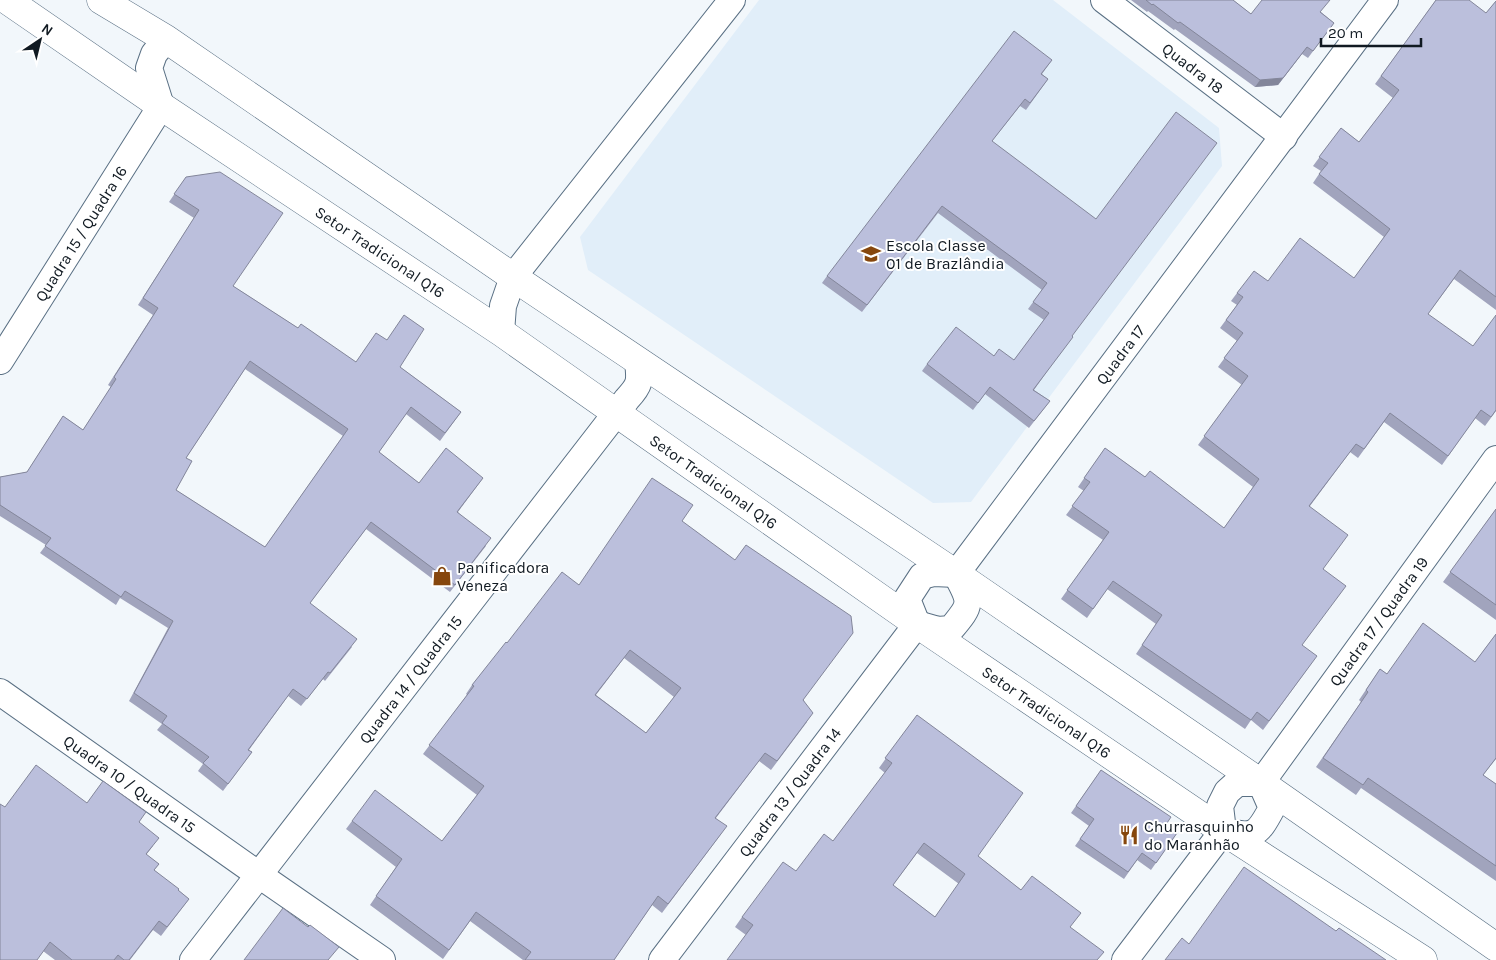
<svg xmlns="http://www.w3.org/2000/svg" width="1496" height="960" viewBox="0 0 1496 960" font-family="Karla,sans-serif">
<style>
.built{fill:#e1eef9}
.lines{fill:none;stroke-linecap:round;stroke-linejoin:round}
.minor-casing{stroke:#5a7084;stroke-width:28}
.tertiary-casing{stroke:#5a7084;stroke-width:29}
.minor{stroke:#fff;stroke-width:26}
.tertiary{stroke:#fff;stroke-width:28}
.wall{fill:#a1a4bd;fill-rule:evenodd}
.shaded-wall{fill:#83869a}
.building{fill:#bbbfdc;stroke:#83869a;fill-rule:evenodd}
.labels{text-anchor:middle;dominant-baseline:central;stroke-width:4;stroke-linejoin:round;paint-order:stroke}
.street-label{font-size:16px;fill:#111a22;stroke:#fff}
.poi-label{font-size:16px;fill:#111a22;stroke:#fff;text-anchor:start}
</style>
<rect width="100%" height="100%" fill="#f2f7fb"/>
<path class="built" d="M759 0H1053L1219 128 1222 166 971 502 933 503 588 270 580 237Z"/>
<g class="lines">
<defs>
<g id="minor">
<path id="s1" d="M1104 0 1284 137"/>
<path d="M501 332 503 306 513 277 732 0"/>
<path id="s2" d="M0 361 161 106 149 68 154 54 166 39"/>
<path id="s3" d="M956 574 1385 0"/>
<path d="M917 624 938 630 951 629C972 604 972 603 956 574"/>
<path d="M917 624 907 599 922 576 934 573 956 574"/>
<path id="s4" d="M0 692 259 875 382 960"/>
<path id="s5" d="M1261 783 1496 459"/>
<path d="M1223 831C1254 838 1257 836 1272 808L1261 783"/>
<path d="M1223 831 1220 806 1227 792 1237 783H1261"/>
<path id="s6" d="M193 960 627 399C641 384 640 381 638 361"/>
<path id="s7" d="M662 960 917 624"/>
<path d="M1125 960 1223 831"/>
</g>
<g id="tertiary">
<path id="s8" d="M7 0 161 106 501 332 917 624 1223 831 1423 960"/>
<path d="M101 0 166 39 513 277 956 574 1261 783 1496 947"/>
</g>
</defs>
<use href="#minor" class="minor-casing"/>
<use href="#tertiary" class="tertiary-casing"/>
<use href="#minor" class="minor"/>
<use href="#tertiary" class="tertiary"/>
</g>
<path class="wall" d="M1131 0H1233L1251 14 1321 12 1334 23 1308 58 1302 54 1278 85 1255 87 1175 29 1174 30 1148 11 1147 12Z
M1436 0 1486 13 1496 1V310L1454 279 1428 314 1496 411 1485 426 1475 418 1442 465 1384 422 1358 458 1350 452 1310 506 1324 569 1302 645 1311 664 1263 730 1251 720 1245 729 1136 654 1156 624 1107 589 1087 618 1061 599 1103 540 1066 515 1084 491 1078 487 1105 448 1145 477 1224 528 1253 487 1198 445 1242 385 1218 367 1237 341 1220 328 1237 305 1231 301 1237 293 1268 281 1354 278 1384 237 1313 183 1321 171 1313 166 1341 128 1359 142 1393 98 1375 84Z
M1052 60 1042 74 1048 79 1026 110 1020 106 992 141 1072 336 1034 390 1050 401 1029 428 985 394 973 410 922 371 927 364 994 356 1014 360 1044 320 1028 309 1042 290 938 213 862 312 822 283 827 276Z
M186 177 233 286 298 328 356 362 400 367 461 412 440 441 406 414 379 452 419 483 483 478 458 512 486 546 450 592 366 529 310 603 352 647 325 681 323 679 301 706 288 696 249 750 252 752 223 791 198 771 203 764 157 730 162 724 129 701 168 628 120 598 116 605 40 553 46 545 0 516V477L27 472 63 416 83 430 111 387 108 385 153 315 138 305 194 218 169 202ZM245 369 343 436 265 547 176 490 186 458Z
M1496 509V620L1443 582Z
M682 521 804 700 807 722 771 770 759 761 716 818 721 834 662 913 652 905 614 960H523L470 921 443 959 370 905 396 867 346 829 352 821 442 841 477 795 423 754 467 695 466 694 472 685 507 643 579 585ZM624 658 674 697 646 733 596 695Z
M1496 634V759L1483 775 1496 784V881L1361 788 1356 795 1316 767 1361 702 1359 700 1380 669 1387 674 1475 662Z
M917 715 978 856 1021 890 1081 913 746 935 735 927 742 917 796 871 833 841 885 773 879 768ZM917 853 959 884 935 917 893 885Z
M1101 770 1165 826 1177 833 1151 870 1137 860 1124 879 1075 846 1089 826 1071 813Z
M87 803 139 822 153 846 146 855 159 864 154 870 189 899 161 936 153 930 130 960H55L43 951 5 807Z"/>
<path class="shaded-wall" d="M1307 47 1278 85 1255 87 1260 80Z"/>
<path class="building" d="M1146 0H1233L1251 14 1262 0H1330L1320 12 1334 23 1313 51 1307 47 1283 78 1260 80 1180 22 1178 23 1153 4 1152 5Z
M1436 0H1469L1486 13 1496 1V297L1460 270 1428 314 1473 346 1496 315V410L1491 417 1481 410 1448 456 1390 413 1364 449 1356 444 1309 506 1348 535 1323 569 1346 586 1302 645 1317 656 1269 721 1257 712 1251 720 1142 645 1162 615 1113 581 1093 609 1067 590 1109 532 1072 506 1090 482 1084 478 1105 448 1145 477 1150 471 1224 528 1259 479 1204 436 1248 376 1224 358 1243 333 1226 320 1243 297 1237 293 1254 271 1268 281 1300 238 1354 278 1390 229 1319 174 1328 163 1319 157 1341 128 1359 142 1399 90 1381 76Z
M1014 31 1052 60 1041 74 1048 79 1030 103 1025 99 992 141 1096 219 1176 112 1217 143 1072 336 1073 337 1033 390 1050 401 1034 421 990 387 978 403 927 364 956 327 994 356 999 349 1014 360 1049 313 1033 302 1047 283 942 206 867 305 827 276Z
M220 172 283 213 233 286 298 328 301 324 356 362 376 333 387 340 404 315 424 329 400 367 461 412 445 433 411 407 379 452 419 483 446 448 483 478 457 512 491 538 455 585 371 522 310 603 357 639 330 673 328 672 307 699 293 689 248 750 252 752 228 784 203 763 209 757 162 723 167 716 134 693 173 621 125 591 121 597 45 546 51 538 0 505V477L27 472 63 416 83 430 116 379 114 377 158 308 143 298 199 210 174 194 186 177ZM250 361 348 429 265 547 176 490 192 461 186 458Z
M652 478 693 505 682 521 735 560 746 545 851 616 853 633 803 700 813 713 777 761 765 753 715 818 727 826 668 904 658 896 614 960H525L531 952 476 912 449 950 376 896 402 859 352 821 375 790 442 841 484 786 429 745 474 686 472 685 506 642 507 643 562 572 579 585ZM630 650 681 688 646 733 595 695Z
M1496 509V605L1450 572Z
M1423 623 1475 662 1496 634V758L1483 775 1496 784V866L1368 778 1363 785 1323 758 1368 692 1366 690 1380 669 1387 674Z
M917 715 1023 793 978 856 1021 890 1032 876 1081 913 1070 927 1104 952 1097 960H727L753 925 742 917 783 862 796 871 824 834 833 841 892 763 885 758ZM924 843 965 874 935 917 893 885Z
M36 765 87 803 103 781 146 812 139 822 159 838 146 854 159 864 154 870 179 889 178 890 189 899 167 927 159 921 129 960H124L118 955 114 960H72L50 942 37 960H0V804L5 807Z
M1101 770 1171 817 1165 826 1177 833 1156 863 1142 853 1128 872 1080 839 1094 819 1076 806Z
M1244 867 1336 931 1339 928 1386 960H1165L1182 938 1189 944Z
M283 908 308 927 310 925 339 947 328 960H244Z"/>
<defs>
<symbol id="school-bare" viewBox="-9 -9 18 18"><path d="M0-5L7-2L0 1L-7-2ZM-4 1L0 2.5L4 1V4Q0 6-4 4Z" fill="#86470d" stroke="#fff" stroke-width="2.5" paint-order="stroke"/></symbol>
<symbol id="shop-bare" viewBox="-9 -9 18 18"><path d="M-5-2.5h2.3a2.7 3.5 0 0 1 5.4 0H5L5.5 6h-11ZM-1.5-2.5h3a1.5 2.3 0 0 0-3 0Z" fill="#86470d" stroke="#fff" stroke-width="2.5" paint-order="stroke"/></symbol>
<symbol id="restaurant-bare" viewBox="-9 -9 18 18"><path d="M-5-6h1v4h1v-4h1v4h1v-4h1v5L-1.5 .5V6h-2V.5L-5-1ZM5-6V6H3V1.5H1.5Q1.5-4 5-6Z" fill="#86470d" stroke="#fff" stroke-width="2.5" paint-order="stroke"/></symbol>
</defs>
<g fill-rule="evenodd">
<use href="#school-bare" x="857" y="240" width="28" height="28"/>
<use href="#shop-bare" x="428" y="562" width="28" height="28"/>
<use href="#restaurant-bare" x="1115" y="821" width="28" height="28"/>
</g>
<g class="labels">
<g class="street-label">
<text stroke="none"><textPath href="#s1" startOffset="112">Quadra 18</textPath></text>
<text stroke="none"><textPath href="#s2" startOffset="151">Quadra 15 / Quadra 16</textPath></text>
<text stroke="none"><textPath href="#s8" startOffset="450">Setor Tradicional Q16</textPath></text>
<text stroke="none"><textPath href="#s3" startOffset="274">Quadra 17</textPath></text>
<text stroke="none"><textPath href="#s8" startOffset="855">Setor Tradicional Q16</textPath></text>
<text stroke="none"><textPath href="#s5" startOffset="200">Quadra 17 / Quadra 19</textPath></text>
<text stroke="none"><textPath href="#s6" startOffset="355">Quadra 14 / Quadra 15</textPath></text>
<text stroke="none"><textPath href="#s8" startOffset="1260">Setor Tradicional Q16</textPath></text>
<text stroke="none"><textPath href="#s4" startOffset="159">Quadra 10 / Quadra 15</textPath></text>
<text stroke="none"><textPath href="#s7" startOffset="211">Quadra 13 / Quadra 14</textPath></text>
</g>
<g class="poi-label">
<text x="886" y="245">Escola Classe<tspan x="886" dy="18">01 de Brazlândia</tspan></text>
<text x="457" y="567">Panificadora<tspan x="457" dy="18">Veneza</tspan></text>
<text x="1144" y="826">Churrasquinho<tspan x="1144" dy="18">do Maranhão</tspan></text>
</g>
</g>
<g transform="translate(40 40) rotate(35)" stroke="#ffffff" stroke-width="4" paint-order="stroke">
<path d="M0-4L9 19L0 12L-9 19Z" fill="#111a22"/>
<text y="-8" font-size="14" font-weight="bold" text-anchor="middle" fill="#111a22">N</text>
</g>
<path d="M1321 38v8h100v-8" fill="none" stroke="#111a22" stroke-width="2.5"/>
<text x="1328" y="38" font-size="15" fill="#111a22" stroke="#ffffff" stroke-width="4" paint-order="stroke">20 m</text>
</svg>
